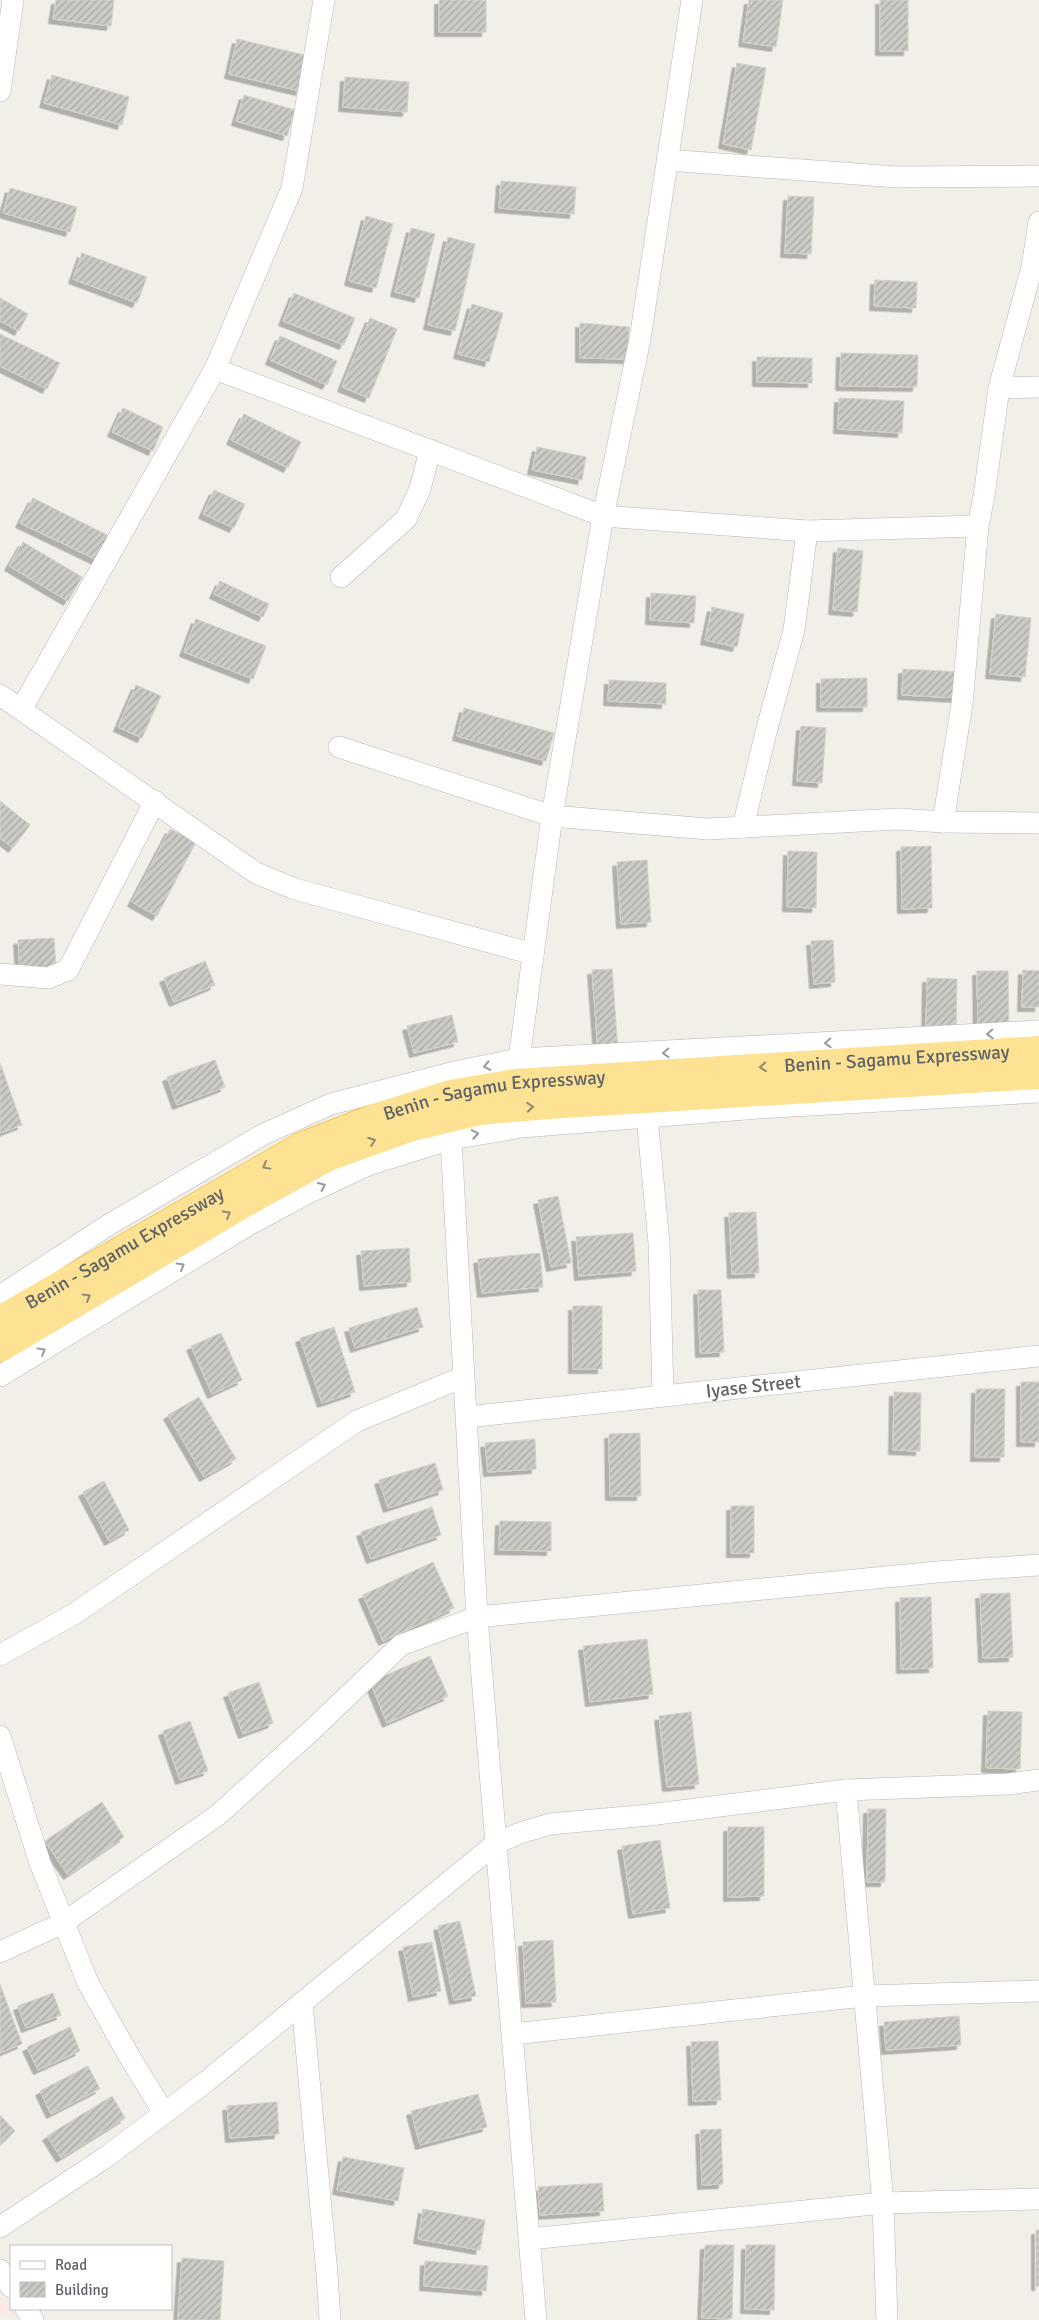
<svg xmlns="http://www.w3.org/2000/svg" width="1039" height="2320" viewBox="0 0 1039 2320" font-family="Signika,sans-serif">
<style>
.medical{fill:#fce8e6}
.building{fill:url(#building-hatch);stroke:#d6d1c6;filter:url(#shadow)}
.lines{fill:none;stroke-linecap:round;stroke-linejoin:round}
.minor-casing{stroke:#b5b8bc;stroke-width:22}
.highway-casing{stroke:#f9ab00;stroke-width:29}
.minor{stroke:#fff;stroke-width:21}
.highway{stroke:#fde293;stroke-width:28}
.oneway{stroke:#979a9d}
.oneway2{stroke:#8e8975}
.labels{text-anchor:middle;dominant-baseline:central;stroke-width:5;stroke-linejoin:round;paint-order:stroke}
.street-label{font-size:19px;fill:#5f6368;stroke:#fff}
</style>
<defs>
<pattern id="building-hatch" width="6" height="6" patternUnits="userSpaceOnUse" patternTransform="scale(1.25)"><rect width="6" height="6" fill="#cccac5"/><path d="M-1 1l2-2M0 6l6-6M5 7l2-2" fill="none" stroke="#a9a8a4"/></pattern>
<filter id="shadow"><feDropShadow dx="-4.5" dy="4.5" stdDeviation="0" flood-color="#0004"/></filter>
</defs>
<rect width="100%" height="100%" fill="#f1efe8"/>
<path class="medical" d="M0 2297 17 2315H0Z"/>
<path class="building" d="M56 0H114L111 26 53 19Z
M439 0H486V32H439Z
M749 0H783L776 47 743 42Z
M880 0H908V51H880Z
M237 39 309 56 300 91 229 74Z
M737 63 766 68 751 150 723 144Z
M52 75 129 97 122 125 44 103Z
M345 77 409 82 407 112 343 107Z
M244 95 295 110 287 136 236 121Z
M501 181 576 187 574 214 499 208Z
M10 188 77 207 70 232 3 213Z
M788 196 814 197 811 254 785 253Z
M366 216 393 224 376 288 349 281Z
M411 228 435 234 419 298 395 292Z
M448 237 475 244 455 331 428 325Z
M82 253 147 277 137 303 73 279Z
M875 280 917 282 916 308 874 306Z
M294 293 355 318 344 345 283 321Z
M0 298 28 314 19 331 0 321Z
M472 304 503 313 489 362 458 354Z
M370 318 397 329 369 398 342 387Z
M580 323 629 327 628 359 580 358Z
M0 334 60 363 47 389 0 366Z
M280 336 337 361 327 385 270 360Z
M841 353 918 355 917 387 840 386Z
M757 357 812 358V383L757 382Z
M839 398 904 401 902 433 838 429Z
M123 408 163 427 153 451 112 432Z
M244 414 301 442 288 468 231 440Z
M537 447 586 457 582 480 532 470Z
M214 490 245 504 234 528 203 514Z
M33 498 111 537 99 561 20 523Z
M23 542 82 577 68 601 9 566Z
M838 548 863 551 857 612 833 610Z
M220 581 269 604 263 617 214 594Z
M651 593 696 596 694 623 650 620Z
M712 607 744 614 737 647 705 640Z
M996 614 1031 618 1025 677 990 674Z
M196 619 266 646 253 679 184 652Z
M903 669 962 672 960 698 902 695Z
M867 678V707H821V679Z
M609 680 666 683V704L608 701Z
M136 685 161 696 142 738 118 727Z
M464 708 554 733 546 761 457 736Z
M801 726 826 728 822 783 797 781Z
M0 801 30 825 13 848 0 838Z
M170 829 196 842 157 916 132 902Z
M931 846 932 908 902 909 901 847Z
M788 851 817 852 816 908 787 907Z
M647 860 651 922 621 924 617 862Z
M54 938 56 966 20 969 18 940Z
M833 940 835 982 814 984 811 941Z
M205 961 215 985 174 1002 164 978Z
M612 969 618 1050 598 1051 592 970Z
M1023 970 1039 971V1007H1022Z
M977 971H1008L1009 1029H978Z
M927 978 957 979 956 1035H926Z
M452 1015 458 1042 414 1053 407 1026Z
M215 1060 225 1087 177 1105 167 1077Z
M0 1063 22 1125 0 1133Z
M558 1196 571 1263 551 1267 538 1200Z
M756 1212 759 1273 732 1274 729 1213Z
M633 1233 636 1271 579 1276 576 1237Z
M409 1248 411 1282 364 1286 361 1251Z
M540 1253 543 1287 482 1293 478 1259Z
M698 1290H721L724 1352 700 1353Z
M573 1306H602V1369H573Z
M417 1307 423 1327 355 1348 349 1328Z
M334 1327 355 1392 322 1403 300 1338Z
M221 1333 242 1380 212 1394 191 1346Z
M1021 1382H1039V1442H1021Z
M976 1389H1005L1004 1457H975Z
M894 1392 921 1393 920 1451 893 1450Z
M199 1397 236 1459 204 1477 168 1415Z
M640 1433 641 1496H610L609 1434Z
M535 1439 536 1469 488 1472 485 1443Z
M435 1463 443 1490 388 1508 379 1480Z
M104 1481 129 1530 109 1541 83 1492Z
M731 1506H754V1553H731Z
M432 1507 441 1535 371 1559 361 1532Z
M500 1521 551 1522V1551L499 1550Z
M433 1562 454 1608 383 1641 363 1595Z
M1010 1593 1013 1657 983 1658 980 1594Z
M931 1597 933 1668 901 1669 900 1598Z
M647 1639 653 1694 590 1702 583 1646Z
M430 1656 448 1696 387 1723 370 1682Z
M259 1682 273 1723 243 1734 228 1693Z
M988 1711 1022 1712 1020 1769 986 1768Z
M691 1712 699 1784 667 1787 659 1716Z
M190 1721 208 1771 180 1780 163 1731Z
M102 1802 124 1837 68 1875 45 1841Z
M868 1809H886L885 1882H867Z
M728 1827H764V1896L728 1897Z
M660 1840 670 1908 633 1914 622 1846Z
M460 1921 476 1996 454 2000 438 1926Z
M553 1940 556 2002 526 2003 523 1942Z
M432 1942 441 1991 413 1997 403 1947Z
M0 1984 22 2044 0 2053Z
M53 1993 61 2015 26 2028 18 2006Z
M959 2016 961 2045 886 2050 884 2022Z
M70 2027 80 2051 38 2070 27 2047Z
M718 2041 721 2100 693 2101 691 2042Z
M88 2066 100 2089 51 2114 40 2091Z
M478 2094 487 2127 420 2145 411 2111Z
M112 2096 125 2118 61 2158 47 2136Z
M277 2102 279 2134 230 2138 227 2106Z
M0 2115 15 2131 0 2145Z
M721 2129 723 2184 702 2185 700 2130Z
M343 2157 404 2168 398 2201 337 2190Z
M602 2183 604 2211 540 2215 538 2187Z
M423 2209 485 2220 480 2250 418 2239Z
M1036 2230H1039V2286H1036Z
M705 2245H734L732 2319 702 2318Z
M746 2245H775L774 2310 745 2309Z
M182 2258 224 2261 220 2320H178Z
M425 2261 488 2266 486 2291 424 2286Z"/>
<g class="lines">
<defs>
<g id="minor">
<path d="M0 91 13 0"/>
<path d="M667 160 897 177 1039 176"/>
<path d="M215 369 603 516 807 531 978 526"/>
<path d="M999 388 1039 387"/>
<path d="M341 577 406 519 420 489 430 450"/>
<path d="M0 695 256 873 295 889 533 954"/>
<path d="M22 708 215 369 292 188 324 0"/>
<path d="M339 747 552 816 708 829 898 819 943 822 1039 823"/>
<path d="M943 822 962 704 978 526 984 496 999 388 1032 267 1039 222"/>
<path d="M743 827 766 732 794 630 807 531"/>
<path d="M0 974 48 978 68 970 155 801"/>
<path d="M519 1059 552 816 603 516 640 339 692 0"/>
<path d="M647 1117 659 1243 663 1395"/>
<path d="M451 1139 477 1617 536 2320"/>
<path d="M0 1296 110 1224 264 1134 331 1104 459 1071 519 1059 1039 1031"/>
<path d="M0 1376 245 1227 306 1194 368 1165 451 1139 522 1127 647 1117 758 1108 1039 1092"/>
<path id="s1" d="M467 1417 1039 1356"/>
<path d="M0 1655 74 1614 357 1421 463 1377"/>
<path d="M0 1736 40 1863 88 1983 129 2056 164 2113"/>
<path d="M846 1790 883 2203 887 2320"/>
<path d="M0 1952 63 1923 218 1815 312 1730 401 1645 477 1617 937 1572 1039 1565"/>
<path d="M302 2003 327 2274 330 2320"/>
<path d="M513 2034 864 1996 1039 1991"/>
<path d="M0 2227 106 2157 207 2081 495 1844 520 1833 550 1824 649 1815 846 1790 1008 1784 1039 1780"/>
<path d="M530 2239 883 2203 1039 2199"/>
<path d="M0 2270 11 2287"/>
<path d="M26 2309 33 2320"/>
</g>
<g id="highway">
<path id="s2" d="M0 1320 302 1146 377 1117 450 1094 515 1083 1039 1050"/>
<path d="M0 1348 245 1203 328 1157 409 1128 480 1111 548 1105 1039 1075"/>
</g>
</defs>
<use href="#minor" class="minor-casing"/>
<use href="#highway" class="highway-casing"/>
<use href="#minor" class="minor"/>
<use href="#highway" class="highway"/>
</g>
<defs><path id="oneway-chevron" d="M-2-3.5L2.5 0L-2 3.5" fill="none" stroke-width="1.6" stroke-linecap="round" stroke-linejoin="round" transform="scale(1.25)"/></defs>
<g class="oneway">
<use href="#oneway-chevron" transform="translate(990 1034) rotate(177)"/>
<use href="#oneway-chevron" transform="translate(828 1043) rotate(177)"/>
<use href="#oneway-chevron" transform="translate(666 1053) rotate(177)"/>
<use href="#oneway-chevron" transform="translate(487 1066) rotate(169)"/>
<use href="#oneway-chevron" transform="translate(475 1134) rotate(-10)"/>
<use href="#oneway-chevron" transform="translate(322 1186) rotate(-25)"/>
<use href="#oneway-chevron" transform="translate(181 1266) rotate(-31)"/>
<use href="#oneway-chevron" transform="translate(42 1351) rotate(-31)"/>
</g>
<g class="oneway2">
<use href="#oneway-chevron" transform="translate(763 1067) rotate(176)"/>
<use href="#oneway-chevron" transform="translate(530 1107) rotate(-5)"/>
<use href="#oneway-chevron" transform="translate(372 1141) rotate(-20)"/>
<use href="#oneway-chevron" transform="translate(266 1166) rotate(151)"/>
<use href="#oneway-chevron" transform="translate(227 1214) rotate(-31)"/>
<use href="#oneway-chevron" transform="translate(87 1297) rotate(-30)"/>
</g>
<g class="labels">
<g class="street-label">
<text stroke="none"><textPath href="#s2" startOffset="954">Benin - Sagamu Expressway</textPath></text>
<text stroke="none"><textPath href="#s2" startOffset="549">Benin - Sagamu Expressway</textPath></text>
<text stroke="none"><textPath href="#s2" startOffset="144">Benin - Sagamu Expressway</textPath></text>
<text stroke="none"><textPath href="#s1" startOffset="288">Iyase Street</textPath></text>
</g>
</g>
<rect x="10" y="2245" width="162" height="65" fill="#ffffff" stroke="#bfc1c3"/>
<rect x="20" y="2261" width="25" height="8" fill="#ffffff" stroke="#bfc1c3"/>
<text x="55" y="2270" font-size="15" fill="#5f6368">Road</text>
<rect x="20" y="2282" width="25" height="15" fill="url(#building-hatch)" stroke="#bfc1c3"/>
<text x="55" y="2295" font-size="15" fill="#5f6368">Building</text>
</svg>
